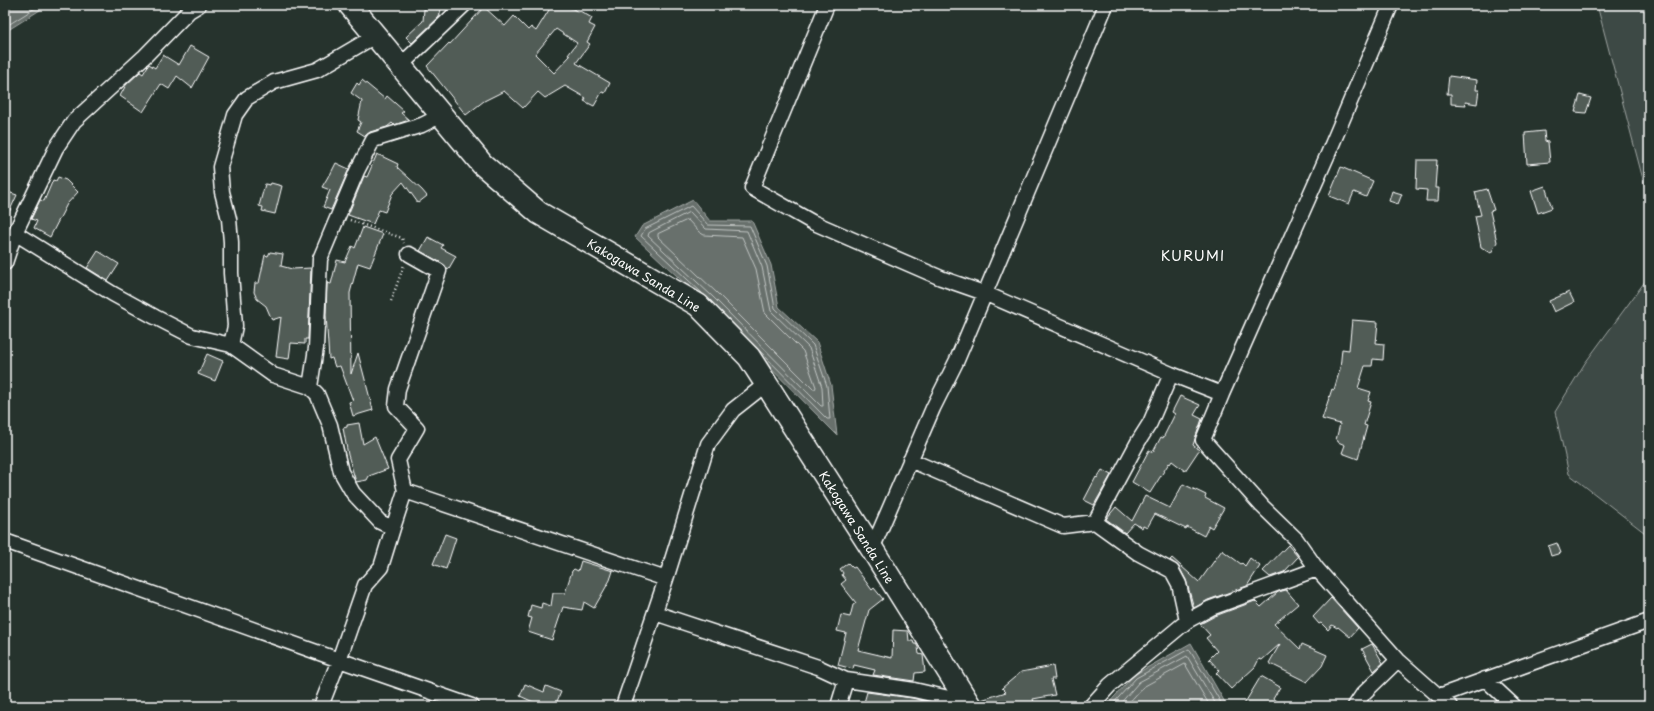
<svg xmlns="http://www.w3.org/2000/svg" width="1654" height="711" viewBox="0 0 1654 711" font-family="'Playpen Sans',sans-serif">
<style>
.green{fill:#3e4944;stroke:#9ea4a2}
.water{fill:#67706c;stroke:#a4a9a7}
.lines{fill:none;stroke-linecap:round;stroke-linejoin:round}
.shore{stroke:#c2c6c4;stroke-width:1}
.building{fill:#515c57;stroke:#fff;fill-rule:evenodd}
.street-casing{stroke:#fff;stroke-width:17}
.primary-casing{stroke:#fff;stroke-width:25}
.path{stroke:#fff;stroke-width:2.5;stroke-dasharray:1 3;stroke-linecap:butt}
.street{stroke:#26332d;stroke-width:14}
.primary{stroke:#26332d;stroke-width:22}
.labels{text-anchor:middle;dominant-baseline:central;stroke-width:3.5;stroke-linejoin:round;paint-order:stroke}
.street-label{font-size:12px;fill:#fff;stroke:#26332d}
.quarter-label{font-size:14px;letter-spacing:1px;fill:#fff;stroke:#26332d}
</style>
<rect width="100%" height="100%" fill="#26332d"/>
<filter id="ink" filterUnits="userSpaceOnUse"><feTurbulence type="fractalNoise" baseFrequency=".025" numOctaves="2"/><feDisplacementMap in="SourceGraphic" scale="8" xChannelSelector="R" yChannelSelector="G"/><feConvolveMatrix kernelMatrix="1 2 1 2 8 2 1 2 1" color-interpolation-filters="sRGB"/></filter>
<g filter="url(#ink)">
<path class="green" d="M1597 5H1649V195L1645 187Z
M1649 276V536L1569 474 1555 412 1585 363Z"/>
<path class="water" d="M5 5H48L5 32Z
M693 200 710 221H752L771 265 779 307 817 342 831 385 837 435 707 304 635 237 642 226Z
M1191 643 1227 706H1106L1134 675Z"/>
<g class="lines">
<path class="shore" d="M5 27 40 5
M690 212 706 229 747 231 762 267 771 311 809 348 822 387 823 406H821L713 297 648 236 649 233Z
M688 220 699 232 704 235 742 237 756 269 765 313 803 351 816 387 815 389H813L717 293 658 237V234Z
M702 293 641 236 645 229 691 206 708 225 750 226 767 266 775 308 813 345 827 386 830 419H827L750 341
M1111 706 1136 678 1189 649 1223 706
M1118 706 1139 682 1187 656 1217 706
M1126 706 1143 687 1185 664 1210 706"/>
</g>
<path class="building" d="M427 5H442L439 17 412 43 406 37 423 21 424 9H426Z
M552 5H565L579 12 580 11 592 18 589 24 595 27 587 42 590 44 576 63 610 83 605 93 602 92 594 106 584 101 586 98 565 86 545 98 538 92 523 108 504 91 484 101 466 115 427 66 449 43 450 44 484 7 505 26 514 16 528 30 531 27 536 31ZM556 29 577 43 568 55 570 56 554 73 535 54Z
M190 46 209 57 192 88 177 76 169 89 161 84 143 112 120 96 126 85 140 72 143 74 149 64 155 68 163 55 179 65Z
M1449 76 1477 80 1476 90H1479L1477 104 1465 102 1466 105 1451 104V94H1447Z
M362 80 385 99 387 96 404 111 401 113 409 120 394 125 392 123 387 127 370 132 365 136 357 131 361 122 358 120 362 101 351 93 357 83 359 85Z
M1580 95 1591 98 1586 113 1575 112Z
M1544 131 1545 141 1548 142 1550 162 1527 164 1525 133Z
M377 154 398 164 397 167 422 190 427 196 418 203 403 182 392 194 385 212 379 210 373 224 348 215 364 176 367 177Z
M1417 160H1437L1435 188H1439L1438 201H1426L1427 190 1416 189Z
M336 163 349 169 331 210 323 207 330 190 322 187 329 175H330Z
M1341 167 1373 181 1366 197 1354 192 1349 204 1329 196Z
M58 177 66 180 78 192 67 204 50 237 34 228 37 221 31 219 40 200 44 201 53 180 56 181Z
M271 183 282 186 275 214 262 211 263 207 259 206 265 184 270 185Z
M1545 186 1552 208 1538 213 1531 191Z
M1487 189 1494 210 1490 211 1497 242 1491 253 1481 247 1475 216 1481 215 1475 192Z
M5 191 17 195 5 221Z
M1392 191 1402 194 1398 204 1389 201Z
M363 227 383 234 370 267 358 263 350 293 351 374 358 353 373 410 353 416 349 402 353 401 340 366 335 367 332 358 329 359 326 315 327 283 331 284 337 260 345 262 352 246 355 248Z
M428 237 443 245 441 248 456 256 448 270 443 264 420 251Z
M98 251 119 264 108 281 87 268Z
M270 252 283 254 281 266 292 269 311 268 308 339H305V344L291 343 289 359 276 357 281 317 272 320 266 306 257 299 254 292 255 283H259L265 255 268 256Z
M1569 292 1574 302 1554 312 1549 301Z
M1352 320 1378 322 1376 343 1384 344 1383 360 1373 359 1372 366H1365L1358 388 1371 392 1368 401 1371 402 1364 425 1367 426 1358 459 1342 453 1345 445 1338 442V441L1336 440 1340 424 1322 419 1332 389 1334 390 1340 369 1342 349 1349 350Z
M207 354 223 361 215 381 198 374Z
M1180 396 1200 405 1194 415 1202 419 1193 445 1199 450 1185 471 1172 461 1170 464 1169 463 1150 493 1132 482 1149 450 1153 452 1161 437 1163 438 1175 414 1172 412Z
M359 423 363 444 375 437 388 469 369 476 367 480 356 482 348 455 343 428 347 427V425Z
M1102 470 1111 475 1094 505 1084 500 1096 477 1097 478Z
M1183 484 1206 495 1205 498 1224 508 1212 528 1209 526 1204 536 1187 527 1186 529 1155 514 1147 528 1143 526 1142 528 1134 523 1125 533 1106 519 1116 507 1132 521 1145 496 1170 508Z
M445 534 456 538 446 569 433 564Z
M1557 543 1561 553 1551 556 1548 546Z
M1288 545 1298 557 1284 572 1270 577 1263 571Z
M1222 550 1241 564 1242 563 1245 566 1250 558 1260 566 1247 586 1208 600 1194 608 1186 580 1179 567 1170 560 1172 558 1199 582Z
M581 561 613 571 610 580 594 608 584 602 582 610 563 607 552 640 528 632 532 618 528 617 531 605 541 608 542 603 551 606 553 593H565L572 571 574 569 578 571Z
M848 563 853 568 855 567 872 590 874 588 883 599 869 610 858 650 892 658 893 630 908 631 909 641H913L914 644H916L918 647 919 654 923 655 925 672 915 673 914 681 873 675 875 670 854 665 853 669 838 665 846 633 837 631 841 615 850 617 853 605 856 603 841 584 846 580 842 575 843 573 840 569Z
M1286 590 1298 604 1274 624 1300 649 1302 644 1327 655 1322 666 1307 682 1269 663 1280 644 1262 660 1259 659 1255 667 1231 689 1216 673 1219 670 1209 659 1217 651 1206 638 1210 635 1200 624 1215 616 1255 601 1261 607 1278 592Z
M1331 598 1358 628 1350 637 1338 627 1337 628 1332 625 1328 630 1321 623 1319 624 1313 617Z
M1372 644 1383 663 1374 671 1362 649Z
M1053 666 1055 679H1051L1055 695 1033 699 1035 706H982L981 700 1006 692 1002 688 1021 672Z
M1261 676 1280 687 1273 699 1286 706H1243Z
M525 684 544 692 546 686 561 692 555 706H542L520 696Z
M867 692 912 698 944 706H863Z"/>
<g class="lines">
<defs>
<path id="street" d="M827 5 752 188 812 222 941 278 984 293 1171 374 1222 394
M1391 5 1328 154 1222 394 1203 440 1262 506 1296 539 1317 569 1398 660 1450 706
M400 66 464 5
M15 233 113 294 155 317 192 336 231 345 273 375 310 387 317 394 330 425 341 472 353 493 380 522 393 528
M5 263 15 233 56 148 74 121 145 56 189 11 199 5
M231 345 235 326 231 273V242L229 219 222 192 220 167 235 115 247 98 274 82 317 70 375 36
M310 387 316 348 320 259 357 171 373 140 422 125 440 116
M910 460 1063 526 1095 522 1138 553 1172 571 1179 584 1187 621
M405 491 666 579
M1095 522 1138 442 1150 423 1171 374
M5 541 339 660 472 706
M872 549 933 408 957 360 1106 5
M655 613 818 667 846 680 914 690 966 702
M1485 679 1514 706
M1439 696 1649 621
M321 706 339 660 365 585 381 567 393 528 405 491 398 460 417 428 396 406 398 389 439 271 409 254
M623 706 666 579 708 444 733 410 766 384
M838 706 846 680
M1091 706 1110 685 1187 621 1211 608 1317 569
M1355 706 1363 694 1398 660"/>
<path id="primary" d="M350 5 482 164 539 213 698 305 749 357 872 549 970 706"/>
</defs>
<use href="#street" class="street-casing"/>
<use href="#primary" class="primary-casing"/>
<path class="path" d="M350 220 402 238 404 243
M391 301 404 265"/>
<use href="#street" class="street"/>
<use href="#primary" class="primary"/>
</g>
</g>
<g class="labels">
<g class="street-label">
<text transform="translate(644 275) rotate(31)">Kakogawa Sanda Line</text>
<text transform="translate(857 527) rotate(58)">Kakogawa Sanda Line</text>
</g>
<g class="quarter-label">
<text x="1193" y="255">KURUMI</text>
</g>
</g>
<rect width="1654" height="711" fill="none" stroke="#26332d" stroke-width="20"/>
<rect x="10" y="10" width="1634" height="691" fill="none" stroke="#fff" stroke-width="1.5" filter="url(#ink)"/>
</svg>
